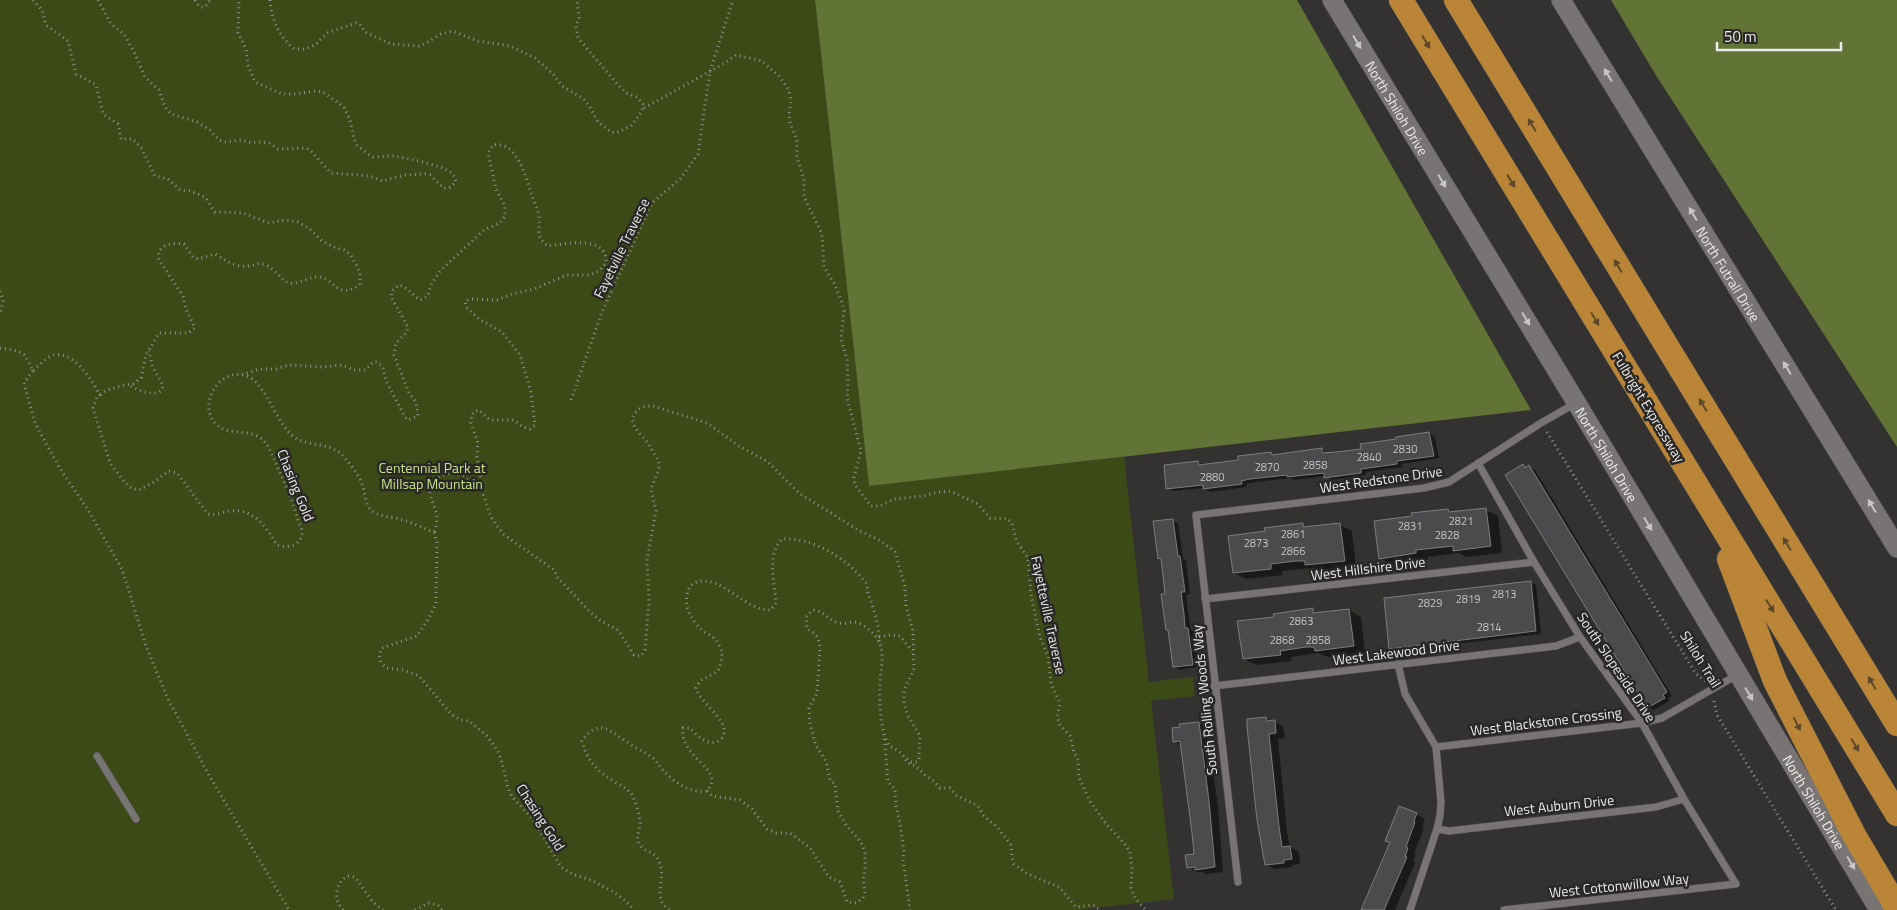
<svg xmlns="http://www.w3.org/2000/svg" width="1897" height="910" viewBox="0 0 1897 910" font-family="'Titillium Web',sans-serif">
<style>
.green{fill:#3c4a17}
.forest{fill:#617335}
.shadow{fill:#0007}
.building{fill:#4c4a4c;stroke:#7e7c7e}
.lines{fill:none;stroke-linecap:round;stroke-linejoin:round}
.service-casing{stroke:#52504f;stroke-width:8}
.secondary-casing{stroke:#52504f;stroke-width:20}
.motorway-casing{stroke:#52504f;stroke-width:25}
.path{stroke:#939290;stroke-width:3;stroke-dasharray:1 4;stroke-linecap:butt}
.service{stroke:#777473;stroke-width:7}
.secondary{stroke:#777473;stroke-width:19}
.motorway{stroke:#ba8536;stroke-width:24}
.oneway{fill:#c9c7c6}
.oneway2{fill:#5c492c}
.labels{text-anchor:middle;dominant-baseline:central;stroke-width:5;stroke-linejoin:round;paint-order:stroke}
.number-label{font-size:11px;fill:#c4c3c2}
.street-label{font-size:14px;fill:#ecebea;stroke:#2a2826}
.park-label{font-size:14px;fill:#c6e288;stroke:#2a2826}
</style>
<rect width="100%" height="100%" fill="#343230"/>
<path class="green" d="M0 0H815L869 486 1124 457 1149 682 1193 677 1195 696 1151 701 1174 899 1077 910H0Z"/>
<path class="forest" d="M815 0H1297L1531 410 869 486Z
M1611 0H1897V447L1657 77Z"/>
<path class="shadow" d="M1429 433 1435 437 1439 458 1402 464 1403 467 1366 472V475L1331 480 1325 476 1294 480 1291 478 1256 482 1246 484 1247 487 1210 492 1204 488 1173 491 1168 488 1198 462 1204 465 1239 462 1271 454 1274 456 1321 450 1327 453 1363 450Z
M1523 466 1527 468 1530 467 1535 470 1672 696 1668 698 1669 701 1654 710 1648 707Z
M1448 510 1454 513 1486 510 1498 516 1502 553 1466 557 1459 553 1427 557 1428 560 1392 565 1380 558 1413 518Z
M1172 520 1178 523 1183 559 1186 560 1190 594 1186 595 1189 618 1191 630 1193 632 1198 667 1179 670 1174 666 1162 559 1159 558Z
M1302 524 1309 528 1340 525 1352 531 1356 567 1318 571 1312 568 1282 571 1283 575 1246 579 1234 573Z
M1530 582 1536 585 1541 634 1395 651 1390 648Z
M1312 610 1319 614 1349 610 1361 617 1365 652 1328 657 1318 653 1291 657 1292 661 1256 665 1244 659 1275 618Z
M1266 718 1283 726 1285 738 1278 739 1287 832 1290 847 1299 852 1300 864 1292 865V867L1275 869 1266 864Z
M1198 723 1207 728 1218 807 1223 872 1205 874 1202 872H1197L1188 867 1195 855 1182 746 1174 741Z
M1416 814 1425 819 1422 827 1424 828 1414 853 1416 854 1413 862 1415 863 1395 910H1365Z"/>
<path class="building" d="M1429 432 1434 456 1397 461V464L1361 469V473L1324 478V473L1287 477V475L1250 479 1241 481 1242 484 1203 489V485L1166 489V488L1164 465 1198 461 1199 465 1238 460V456L1271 452 1272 455 1322 448V453L1336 452 1361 449 1360 444 1396 439V437Z
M1523 464 1525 468 1529 465 1667 692 1663 695 1665 698 1647 708 1505 475Z
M1486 508 1491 546 1453 551V546L1416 550V553L1379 559 1374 521 1412 516 1411 513 1448 509 1449 512Z
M1173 519 1178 556H1180L1185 592H1181L1184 614 1185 628H1188L1193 665 1173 667 1168 630H1166L1161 594H1165L1161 558 1158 559 1153 521Z
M1303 523V527L1340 523 1345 561 1305 565V561H1295L1271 564V569L1233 573 1228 536 1265 531 1264 528Z
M1531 581 1536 631 1389 649 1384 598Z
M1313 608V613L1349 609 1354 646 1315 651 1314 647H1306L1280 651 1281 655 1243 659 1237 621 1274 617 1273 614Z
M1266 717 1267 721 1275 720 1276 733 1269 734 1279 826 1282 847 1290 846 1292 859 1284 860V863L1265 865 1257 820 1247 727V719Z
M1199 722 1209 801 1215 867 1195 870V867L1187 868 1185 855 1194 854 1192 833 1180 741 1173 742 1172 728 1180 727 1179 724Z
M1399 806 1417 813 1414 821 1415 822 1406 847 1408 848 1405 857H1407L1384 910H1361L1390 842 1385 841Z"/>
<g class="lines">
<defs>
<path id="service" d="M1478 463 1534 562 1580 637 1642 723 1684 799 1736 884 1504 910
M1205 599 1534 562
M1398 664 1405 694 1436 747 1441 802 1440 816 1437 829 1410 910
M1214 686 1556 646 1580 637
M1436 747 1642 723 1662 718 1737 675
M97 756 136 819
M1437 829 1449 831 1656 807 1684 799
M1238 882 1196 515 1424 488 1449 482 1541 423 1576 403"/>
<g id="secondary">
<path id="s1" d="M1332 0 1576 402 1879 910"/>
<path id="s2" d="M1561 0 1897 548"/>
</g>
<path id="motorway" d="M1401 0 1897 814
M1456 0 1897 724
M1729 559 1775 681 1854 835 1897 908"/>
</defs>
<use href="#service" class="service-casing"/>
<use href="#secondary" class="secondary-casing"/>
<use href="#motorway" class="motorway-casing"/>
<path class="path" d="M33 0 42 10 46 25 68 41 76 74 96 85 103 114 118 124 121 139H133L142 149 155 176 168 179 180 190 190 191 205 197 215 212 243 213 269 223 285 220 298 222 310 229 322 241 336 248 344 250 351 255 360 273V285C336 299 337 281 320 277 311 275 300 285 288 283 279 278 274 267 263 264 257 262 254 266 248 266 235 268 226 260 215 254L198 259 193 257 184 244C173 242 155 245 159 260L183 296 186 309 195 328 188 333H159L146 355 141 378 133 384 124 385 107 390 100 395
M98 0 111 24 124 34 134 52 145 77 159 90 165 107 171 114 197 122 210 130 219 140 224 142 241 140 253 143 262 142 269 143 278 149 306 148 311 151 331 173 370 176 382 181 405 175 425 174 430 175 443 188H449L456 182 455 178 452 173 443 168 419 161 393 156 373 157 368 154 357 145 354 139 350 120 344 107 323 92 315 91 296 94H282L255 82 248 65 246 49 238 33 239 0
M195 0C198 5 199 8 205 7L210 0
M270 0C271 20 279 36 294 49H305L315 45 327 33 356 23 360 24 365 32 391 44 419 46 424 44 441 34 452 31 478 41 510 46 535 58 553 74 562 86 584 99 590 107 598 122 611 132 616 133 631 126 642 111 643 104 637 97 626 93 618 85 578 38 576 26 579 18 577 0
M644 108 725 63 736 55 759 60 764 63 780 77 789 90 791 102 789 114 790 123 797 140V157L804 180V197L822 234 824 267 834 283 843 305 844 311 841 339 847 360 848 383 847 398 861 451 854 477 855 485 871 506H880L894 499 923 496 934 493 950 491 978 504 990 518 1008 519 1012 523 1017 542 1028 558 1031 595 1040 637 1048 656 1051 684 1060 703 1057 716 1060 725 1070 736 1074 752 1078 760 1079 777 1089 800 1107 825 1124 843 1130 852 1132 870 1131 888 1135 898 1146 910
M0 291 3 301 0 314
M0 348 18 351 25 355 33 371C38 366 44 360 51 356 71 347 92 380 100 395L97 397 93 408 110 463 125 483 131 488 139 490 154 482 169 471 177 473 208 514C217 516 221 512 230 511 254 508 266 527 277 545 288 549 303 545 302 531 302 527 299 524 298 520 291 494 278 469 267 444 264 442 262 438 259 437 245 429 228 436 216 424 196 404 221 364 249 377 266 385 276 423 294 437 308 447 331 442 343 456 350 464 358 473 362 484 365 491 365 503 370 509 377 517 390 516 399 519 411 522 423 527 434 533L437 542 436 603 429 618 417 636 382 648 379 655 381 662 386 668 403 670 419 676 452 715 461 720 469 721 487 736 498 751 501 759 508 788 512 797 532 818 561 867 572 874 591 880 612 891 626 901 634 910
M33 371 24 383 35 423 59 467 88 510 122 569 146 646 168 699 210 777 289 910
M242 375 259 369H276L289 365 322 367 342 365 354 370H366L373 362H377L383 367 386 381 405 417 408 420 418 416 416 402 409 393 394 355 396 343 407 332 408 327 391 297 392 291 399 285C409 288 412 295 420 300L428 296 431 285 440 271 484 230 500 223 505 216V206L496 189 488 153 493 145C516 140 526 176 531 193 533 200 537 207 539 215 541 228 534 237 548 246 563 244 608 234 606 263L599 271 590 275H567L534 289 512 294 497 300 469 299 465 302 466 307 479 319 502 332 520 355 531 392 535 425 530 429 523 427 514 420H490L479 410 475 411 472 414 471 423 478 443 477 457 482 482 476 487C471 484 469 479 463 477 449 470 437 475 429 487 431 508 442 511 434 533
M131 386C140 391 153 397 162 390L163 385 153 368 149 351
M571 400 602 312 652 203 680 179 698 154 710 71 733 0
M1547 432 1696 674 1705 681
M480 485 491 517 503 534 554 570 557 577 591 613 601 621 618 630 634 655 641 656 645 650 649 601 647 560 656 511 651 489 659 469V462L648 443 635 428 632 420 635 413 639 409 645 406H653L707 423 739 446 768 462 799 493 858 530 881 541 895 552 905 587 906 606 913 631 914 669 904 690V703L908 716 920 736 919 759 917 762H911L905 757
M879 637 890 635 900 636 912 651
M1714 701 1717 715 1836 910
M884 734 888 782 895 789 896 806 900 823 904 852 903 859 910 910
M707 791 712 796 740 800 752 809 767 829 776 833H790L810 848 829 877 840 882 847 902 856 903 863 898 865 892 863 880 865 869V852L861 842 846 825 838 811 835 784 830 780 826 761 816 746 810 724 809 708 817 693 820 648 818 638 814 633 807 629 806 617 813 610C825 611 828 621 840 623 846 625 852 620 858 623 869 627 878 637 881 647 884 659 880 673 880 686 879 705 880 728 889 746 898 750 904 754 907 763L916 766 925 775 934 781 940 788H950L956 795 978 806 983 815 998 828 1011 845 1012 858 1014 864 1028 874 1059 887 1076 907 1093 905 1100 910
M343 910C333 898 335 885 347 876L355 877 372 901 383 910
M415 910 429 903 438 905 442 910
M669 910C653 899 664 884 661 868 658 850 646 854 639 844 635 836 641 829 640 821 639 814 637 806 634 799 631 790 623 787 615 782 598 772 587 761 582 741 598 718 609 730 627 742 635 748 645 752 653 758 657 762 659 766 663 770 673 782 691 794 707 791 709 788 712 784 712 780 712 765 680 754 683 728H690C696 735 709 748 720 740 737 725 699 703 696 688L700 681 718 671C722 662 724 654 719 645 716 637 708 635 702 630 693 622 684 608 687 596 688 589 690 584 697 582 721 574 746 612 771 610L776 603C775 583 766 556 782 539 812 537 847 558 865 582 868 585 867 589 868 593 873 608 880 625 879 642"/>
<use href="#service" class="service"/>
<use href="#secondary" class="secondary"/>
<use href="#motorway" class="motorway"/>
</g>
<defs><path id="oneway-solid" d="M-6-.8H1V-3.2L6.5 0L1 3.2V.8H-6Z" transform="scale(1.25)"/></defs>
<g class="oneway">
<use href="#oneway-solid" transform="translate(1357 42) rotate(59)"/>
<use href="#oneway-solid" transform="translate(1608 75) rotate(-121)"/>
<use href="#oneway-solid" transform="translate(1442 181) rotate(59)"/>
<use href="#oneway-solid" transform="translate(1693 214) rotate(-121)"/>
<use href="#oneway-solid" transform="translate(1526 319) rotate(59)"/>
<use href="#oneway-solid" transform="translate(1787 368) rotate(-121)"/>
<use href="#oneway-solid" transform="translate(1872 506) rotate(-121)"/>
<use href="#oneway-solid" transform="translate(1648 524) rotate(59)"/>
<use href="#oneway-solid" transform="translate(1749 694) rotate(59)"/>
<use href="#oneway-solid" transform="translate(1851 863) rotate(59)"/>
</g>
<g class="oneway2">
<use href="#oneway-solid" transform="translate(1426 42) rotate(59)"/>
<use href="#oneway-solid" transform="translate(1532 125) rotate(-121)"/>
<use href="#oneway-solid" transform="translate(1511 181) rotate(59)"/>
<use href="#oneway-solid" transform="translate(1618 266) rotate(-121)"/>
<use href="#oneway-solid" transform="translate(1595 319) rotate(59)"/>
<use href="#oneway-solid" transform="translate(1703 405) rotate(-121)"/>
<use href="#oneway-solid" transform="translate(1787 544) rotate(-121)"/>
<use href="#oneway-solid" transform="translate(1770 606) rotate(58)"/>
<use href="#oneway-solid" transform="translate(1872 683) rotate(-121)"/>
<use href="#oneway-solid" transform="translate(1797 724) rotate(63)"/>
<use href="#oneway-solid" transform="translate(1855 745) rotate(59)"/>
</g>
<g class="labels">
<g class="number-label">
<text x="1405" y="449">2830</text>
<text x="1369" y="457">2840</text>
<text x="1315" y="465">2858</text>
<text x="1267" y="467">2870</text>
<text x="1212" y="477">2880</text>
<text x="1461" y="521">2821</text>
<text x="1410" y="526">2831</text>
<text x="1293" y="534">2861</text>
<text x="1447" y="535">2828</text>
<text x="1256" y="543">2873</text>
<text x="1293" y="551">2866</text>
<text x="1504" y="594">2813</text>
<text x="1468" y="599">2819</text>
<text x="1430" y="603">2829</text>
<text x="1301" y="621">2863</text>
<text x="1489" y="627">2814</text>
<text x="1282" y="640">2868</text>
<text x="1318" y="640">2858</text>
</g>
<g class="street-label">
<text stroke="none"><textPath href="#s1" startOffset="126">North Shiloh Drive</textPath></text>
<text transform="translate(621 248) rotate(-64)">Fayetville Traverse</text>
<text stroke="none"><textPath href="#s2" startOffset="321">North Futrall Drive</textPath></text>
<text transform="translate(1649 407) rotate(59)">Fulbright Expressway</text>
<text stroke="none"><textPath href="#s1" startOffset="531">North Shiloh Drive</textPath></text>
<text transform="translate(1381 479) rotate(-8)">West Redstone Drive</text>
<text transform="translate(296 485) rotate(68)">Chasing Gold</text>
<text transform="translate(1368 568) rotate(-7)">West Hillshire Drive</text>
<text transform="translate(1049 615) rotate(78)">Fayetteville Traverse</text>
<text transform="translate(1396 652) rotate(-7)">West Lakewood Drive</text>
<text transform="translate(1701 659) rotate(58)">Shiloh Trail</text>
<text transform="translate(1617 667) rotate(56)">South Slopeside Drive</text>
<text transform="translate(1204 700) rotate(-96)">South Rolling Woods Way</text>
<text transform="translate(1546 721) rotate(-7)">West Blackstone Crossing</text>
<text stroke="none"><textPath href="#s1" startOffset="936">North Shiloh Drive</textPath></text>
<text transform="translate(1559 805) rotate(-6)">West Auburn Drive</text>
<text transform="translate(541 817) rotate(57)">Chasing Gold</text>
<text transform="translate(1619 885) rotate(-6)">West Cottonwillow Way</text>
</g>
<g class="park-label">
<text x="432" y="467">Centennial Park at<tspan x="432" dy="16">Millsap Mountain</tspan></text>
</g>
</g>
<path d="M1717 42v8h124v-8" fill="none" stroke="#ecebea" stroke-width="2.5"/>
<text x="1724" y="42" font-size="15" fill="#ecebea" stroke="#2a2826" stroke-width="4" paint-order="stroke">50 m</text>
</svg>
